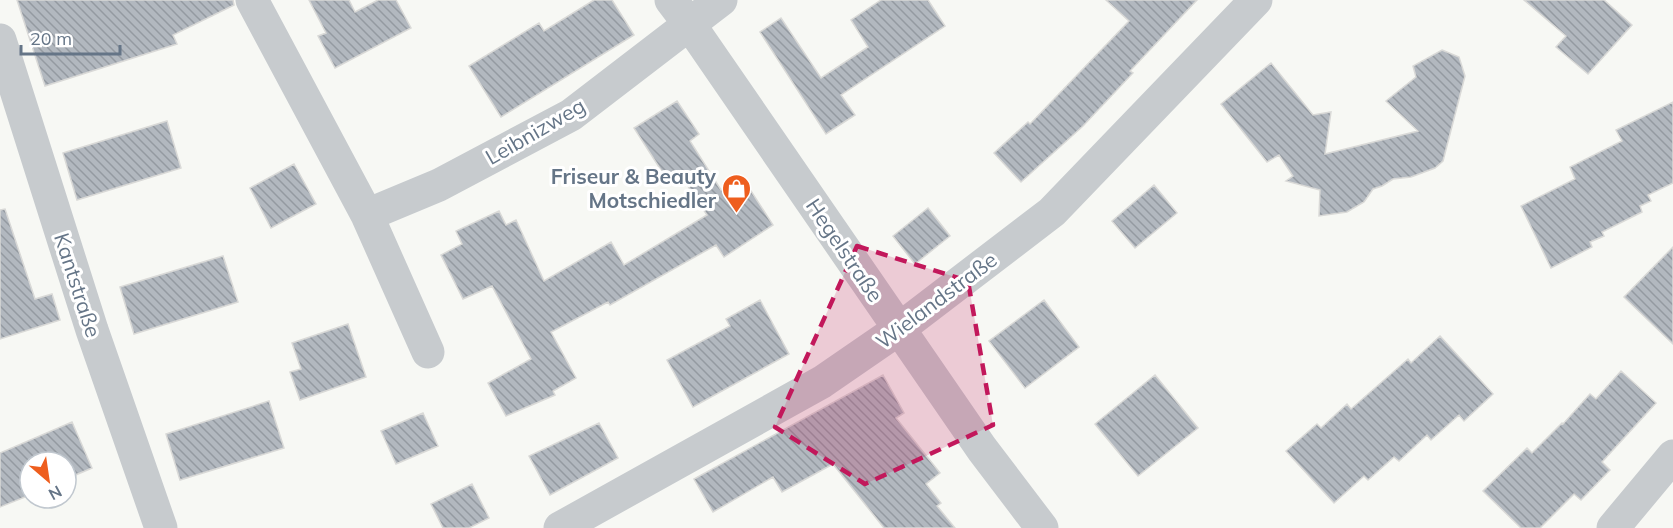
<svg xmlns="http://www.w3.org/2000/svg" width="1673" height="528" viewBox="0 0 1673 528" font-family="Mulish,sans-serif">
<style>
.building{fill:url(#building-back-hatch);stroke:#d9d9d7;stroke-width:1.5}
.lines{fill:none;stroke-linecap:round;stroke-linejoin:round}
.minor{stroke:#c7cbce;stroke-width:33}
.marked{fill:#c2185b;fill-opacity:0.2;stroke:#c2185b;stroke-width:4.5;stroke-dasharray:12 8;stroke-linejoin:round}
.labels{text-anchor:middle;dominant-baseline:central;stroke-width:6;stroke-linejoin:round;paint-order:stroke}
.street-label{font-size:21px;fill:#657587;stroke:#fff}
.poi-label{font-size:21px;font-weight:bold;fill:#657587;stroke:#fff;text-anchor:end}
</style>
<defs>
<pattern id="building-back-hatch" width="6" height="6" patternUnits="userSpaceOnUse" patternTransform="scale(1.5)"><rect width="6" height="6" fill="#b2b8bf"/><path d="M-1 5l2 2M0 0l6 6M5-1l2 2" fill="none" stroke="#949aa1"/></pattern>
</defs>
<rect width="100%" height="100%" fill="#f7f8f4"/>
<path class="building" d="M17 0H233L234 5 173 35 177 44 45 86Z
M309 0H349L355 12 378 0H396L411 28 335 68 318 36 326 33Z
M594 0H612L634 35 501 117 469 66 539 23 544 31Z
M881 0H928L945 26 841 95 855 115 826 134 760 32 781 18 821 78 868 47 851 20Z
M1106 0H1197L1130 71 1133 73 1083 126 1021 182 994 153 1028 122 1030 124 1129 21Z
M1524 0H1604L1632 25 1588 74 1556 47 1566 36Z
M1442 50 1459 57 1465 76 1443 161 1435 168 1411 177 1393 179 1382 186 1373 189 1364 202 1347 212 1319 216 1320 190 1286 181 1293 176 1279 155 1267 162 1221 104 1271 63 1313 115 1331 112 1325 154 1418 131 1386 101 1416 77 1413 66Z
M677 101 699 134 690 141 721 190 742 177 773 225 724 257 716 245 610 305 608 302 551 332 576 378 553 391 555 395 506 416 488 383 531 359 492 286 463 299 441 255 462 244 456 231 499 211 506 225 516 220 544 281 611 242 624 265 707 215 678 171 666 178 634 128Z
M1673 102V183L1648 195 1651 201 1640 206 1642 212 1602 232 1604 236 1590 242 1592 247 1551 268 1521 206 1575 179 1570 167 1622 141 1616 130Z
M167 121 181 168 77 200 63 153Z
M294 164 316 204 271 228 250 188Z
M1154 185 1177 213 1135 248 1112 221Z
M928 208 950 236 915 264 893 236Z
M5 209 35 299 52 294 60 320 0 339V210Z
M1673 247V344L1624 297Z
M223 256 238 302 134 334 120 287Z
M760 300 789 354 693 407 667 360 730 326 726 319Z
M1044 300 1079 347 1025 388 989 341Z
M348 324 366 377 300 400 290 372 301 369 292 343Z
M1440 336 1493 394 1464 421 1459 415 1431 440 1427 435 1399 461 1394 457 1368 480 1364 476 1334 503 1286 451 1317 424 1321 428 1347 404 1351 409 1408 359 1411 363Z
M1621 371 1656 403 1602 462 1610 470 1581 500 1574 494 1540 528H1521L1483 491 1527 448 1532 453 1562 423 1563 424 1590 394 1596 399Z
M883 375 904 413 896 418 940 473 926 484 941 503 937 506 955 528H884L833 464 782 492 773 477 713 512 694 479Z
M1155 375 1198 428 1138 476 1095 424Z
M269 401 284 448 180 480 166 434Z
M423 413 438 446 396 464 381 431Z
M72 422 92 468 66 479V462H30V495L0 507V453Z
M599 423 618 458 550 495 529 456Z
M472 484 489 518 469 528H443L431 504Z"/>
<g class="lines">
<path class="minor" d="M252 0 367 215 428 352
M671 0 690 25 982 449 1042 528
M0 40 92 330 161 528
M367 215 439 185 571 115 721 0
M560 528 822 382 899 329 1052 212 1256 0
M1613 528 1673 456"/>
</g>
<path class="marked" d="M857 246 968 281 993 425 865 484 775 427Z"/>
<defs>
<symbol id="shop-pin" viewBox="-11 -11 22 30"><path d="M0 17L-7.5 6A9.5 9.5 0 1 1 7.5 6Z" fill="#ee5e1e" stroke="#fff"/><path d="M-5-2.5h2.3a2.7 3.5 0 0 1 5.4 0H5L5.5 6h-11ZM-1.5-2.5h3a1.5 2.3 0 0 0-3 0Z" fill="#fff"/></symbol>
</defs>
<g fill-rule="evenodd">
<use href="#shop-pin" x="720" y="172" width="33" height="45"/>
</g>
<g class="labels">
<g class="street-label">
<text transform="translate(535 131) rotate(-30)">Leibnizweg</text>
<text transform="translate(845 250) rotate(56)">Hegelstraße</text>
<text transform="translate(78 285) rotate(72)">Kantstraße</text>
<text transform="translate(936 300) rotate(-37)">Wielandstraße</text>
</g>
<g class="poi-label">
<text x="716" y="176">Friseur &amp; Beauty<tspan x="716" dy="24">Motschiedler</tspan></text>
</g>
</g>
<g transform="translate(48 480) rotate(151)"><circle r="28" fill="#ffffff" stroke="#c1c8cf" stroke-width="1.5"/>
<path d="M0-4.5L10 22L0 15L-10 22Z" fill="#ee5e1e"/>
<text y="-9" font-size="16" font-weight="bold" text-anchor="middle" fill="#657587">N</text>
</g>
<path d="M21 45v9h99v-9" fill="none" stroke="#657587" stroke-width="3"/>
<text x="30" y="45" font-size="18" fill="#657587" stroke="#ffffff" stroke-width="4.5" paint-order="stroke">20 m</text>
</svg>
